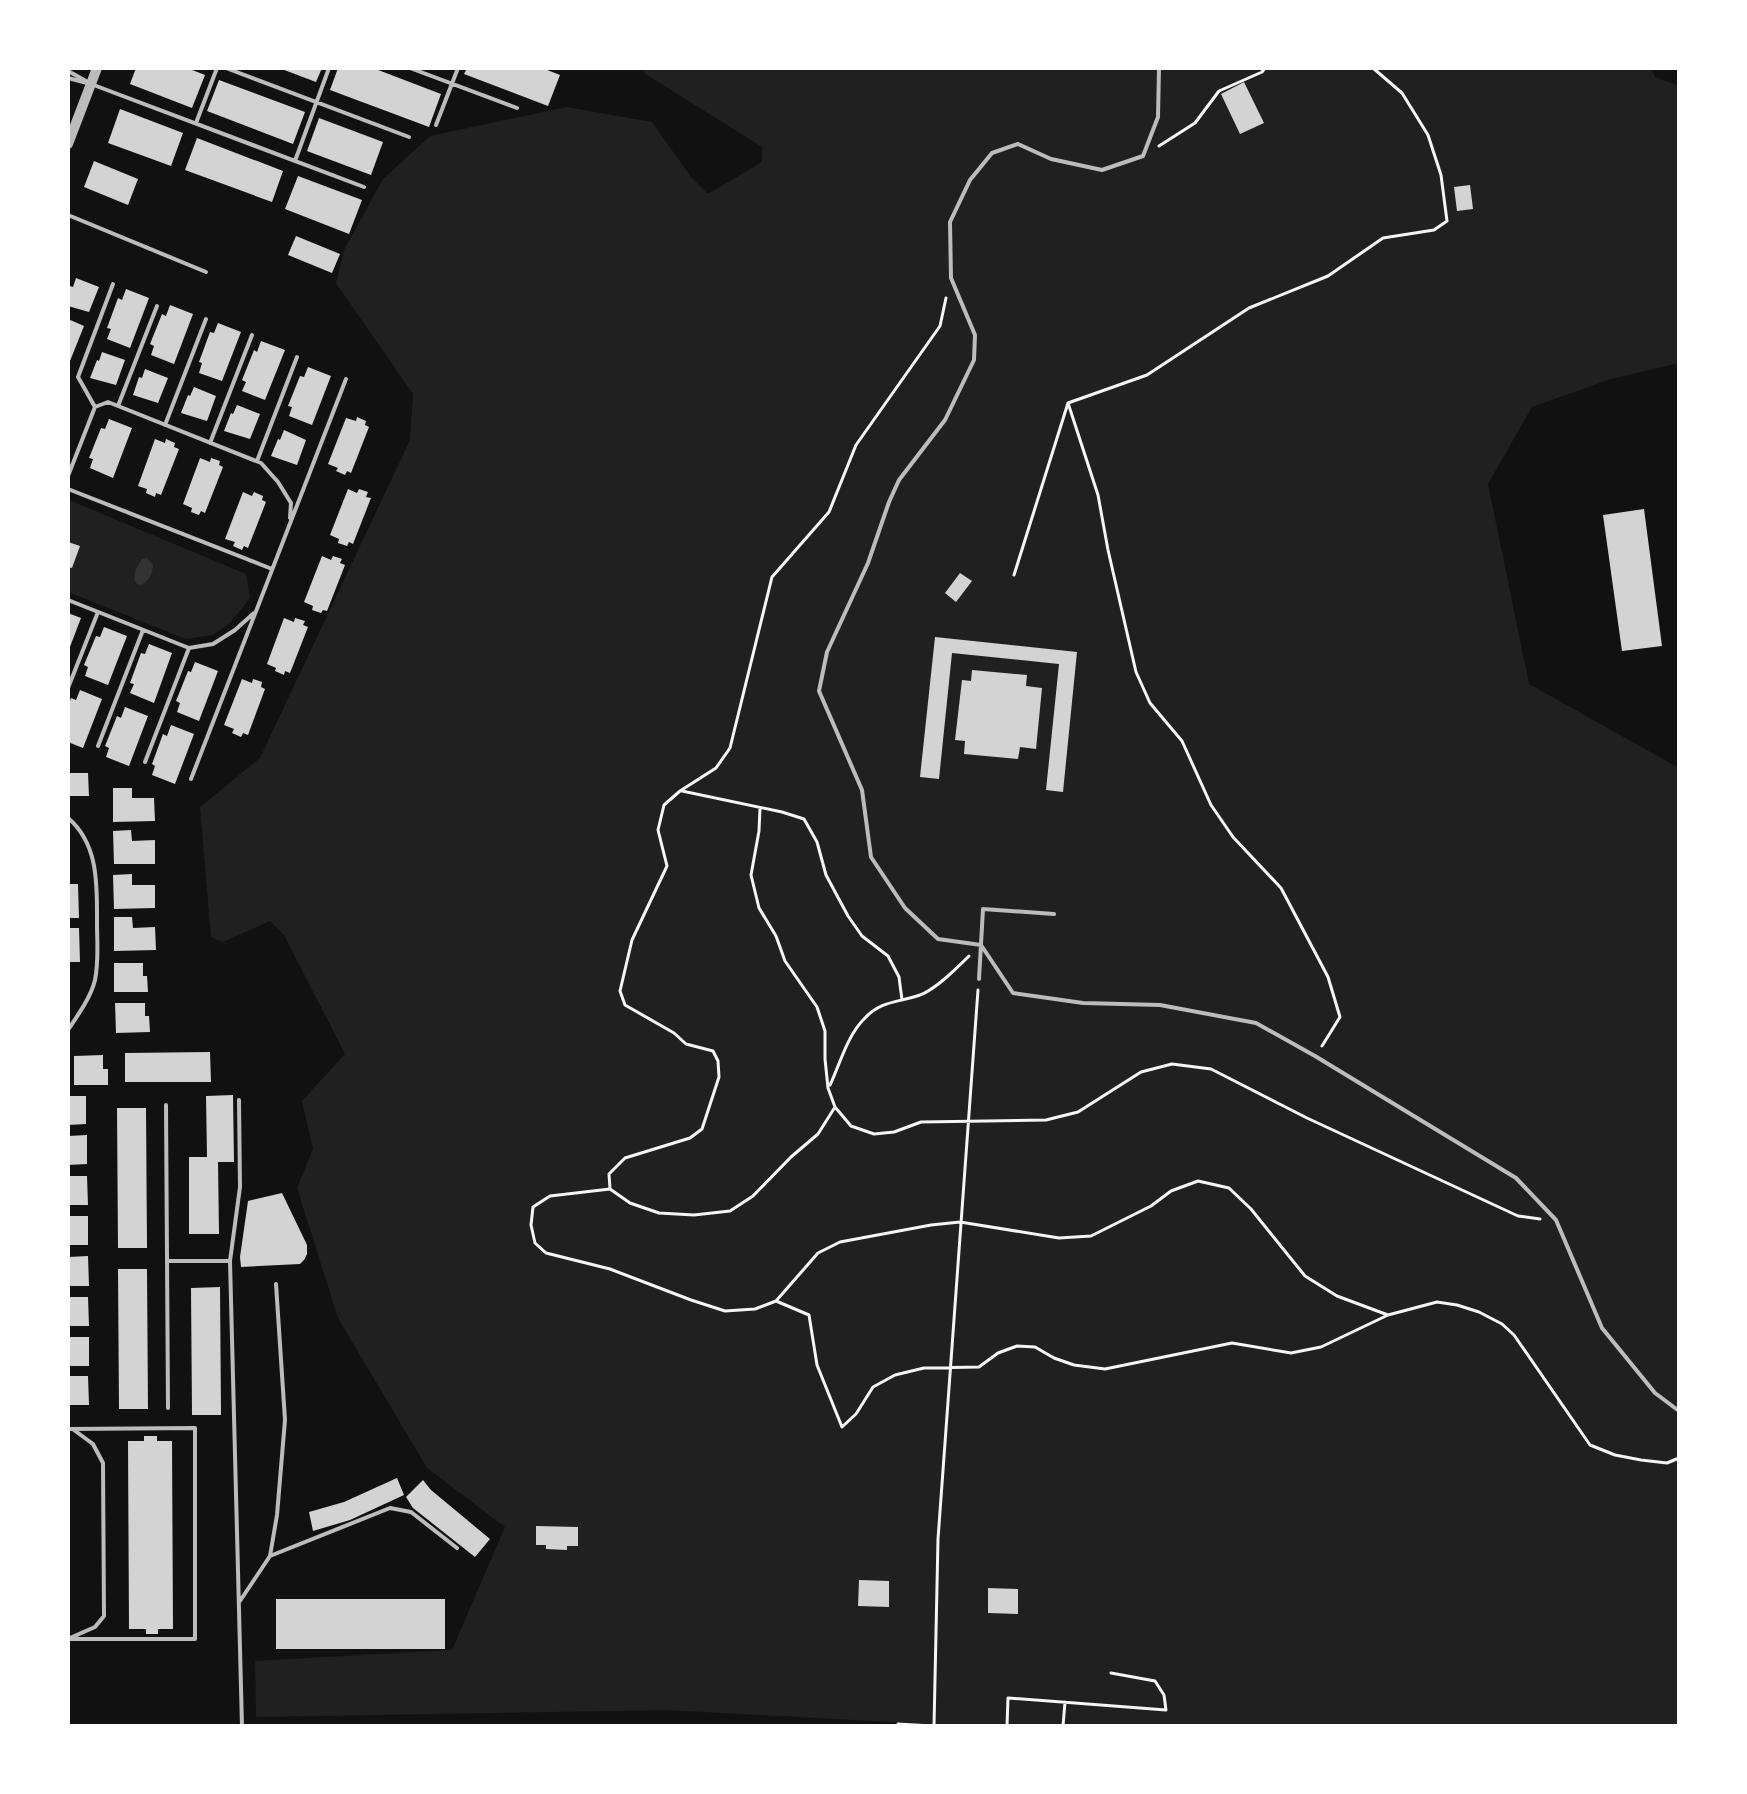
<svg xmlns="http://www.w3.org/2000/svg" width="1747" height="1794" viewBox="0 0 1747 1794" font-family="'PT Sans',sans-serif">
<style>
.green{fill:#202020}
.water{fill:#333}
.building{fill:#d3d3d3}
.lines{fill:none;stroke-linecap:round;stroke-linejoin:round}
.path{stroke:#f5f5f5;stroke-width:3}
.service{stroke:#bcbcbc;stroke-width:4}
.tertiary{stroke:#bcbcbc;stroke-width:10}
</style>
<rect width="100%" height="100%" fill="#111"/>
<path class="green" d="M643 68H1651L1655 77 1679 86V363L1611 379 1532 407 1488 484 1529 684 1679 768V1726H964L667 1710 256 1717 255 1661 452 1650 505 1527 427 1468 338 1318 297 1188 313 1149 302 1101 345 1054 284 935 270 921 223 942 211 937 200 807 260 758 410 440 413 394 336 283 344 250 383 179 430 136 567 107 652 122 691 177 708 194 762 162V147L644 73Z
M69 500 246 574 250 598 231 622 213 635 186 639 68 592Z"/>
<path class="water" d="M147 558 153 565C152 574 150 579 142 585L137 584 134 579 136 569 142 559Z"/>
<path class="building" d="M136 68H187L205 75 192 108 130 84Z
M279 68H322L316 82Z
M338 68H373L441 94 429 127 330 90Z
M467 68H542L560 75 548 106 464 74Z
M219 80 305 112 293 144 207 111Z
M1244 82 1264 123 1240 134 1221 94Z
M120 109 183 133 171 166 108 143Z
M319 118 383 142 371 175 307 151Z
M197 138 283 171 272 202 185 170Z
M94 161 138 179 128 205 84 187Z
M298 176 362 200 349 234 285 209Z
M1470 185 1473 209 1457 211 1454 187Z
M296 236 340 254 332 273 288 255Z
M76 278 99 287 89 312 68 306V292L70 286 73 287Z
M126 289 149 298 130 348 107 339 111 329 107 328 118 298 122 300Z
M170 305 193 314 174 364 151 355 154 346 150 344 162 314 166 316Z
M68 319 84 326 68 366Z
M218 323 241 332 222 381 199 373 202 363 199 362 210 332 214 333Z
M261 341 285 350 265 400 242 391 246 382 242 380 254 350 257 352Z
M102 352 125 360 116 385 90 378 97 360 99 361Z
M308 367 331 376 312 425 289 416 292 407 288 406 300 376 304 377Z
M145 369 168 378 158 403 133 395 139 377 142 378Z
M194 387 216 396 207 421 181 413 188 395 190 396Z
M237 405 260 414 250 439 224 431 231 413 233 414Z
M357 417 366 421 365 425 369 427 351 473 347 471 345 475 336 471 338 468 328 464 346 418 356 421Z
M109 419 132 428 113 478 90 468 93 459 89 458 101 428 105 429Z
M284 430 306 440 297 465 271 456 278 439 280 440Z
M155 439 165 443 166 439 175 443 174 447 179 449 161 495 156 493 155 497 146 493 147 489 138 486Z
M200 458 210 462 211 458 220 461 219 465 223 467 205 513 201 511 199 515 191 512 192 508 183 504Z
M348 489 357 493 359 489 368 492 366 497 371 498 353 544 349 542 347 546 338 543 339 539 330 535Z
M243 492 252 496 254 492 263 496 262 500 266 502 248 548 244 546 242 550 233 546 235 542 225 539Z
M1644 509 1662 646 1622 651 1603 515Z
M68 542 80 546 72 568 68 567Z
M322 556 331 560 333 556 342 559 340 563 345 565 327 611 323 610 321 613 312 610 313 606 304 602Z
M960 573 972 581 956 602 945 593Z
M68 613 81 618 68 652Z
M284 618 294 622 295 618 305 621 303 625 308 627 290 673 285 671 284 675 275 671 276 668 267 664Z
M104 627 127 636 108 685 85 676 88 667 84 665 96 636 100 637Z
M935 637 1077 652 1063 792 1046 790 1059 664 952 653 939 779 920 777Z
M149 644 172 653 154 703 130 693 134 684 130 683 141 653 145 654Z
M195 662 218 671 199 721 177 712 180 703 176 701 188 671 191 672Z
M972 670 1027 675 1026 686 1042 688 1036 749 1020 747 1018 759 964 754 965 741 955 740 962 680 971 681Z
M242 679 252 683 253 679 262 682 261 687 265 689 248 735 243 733 241 737 232 733 234 729 224 725Z
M80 690 102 699 83 748 68 742V707L71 698 76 700Z
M125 707 148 716 129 766 106 757 109 748 105 746 117 716 121 718Z
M171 725 194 734 175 784 152 775 155 766 152 764 163 734 167 736Z
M68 773H88L89 796H68Z
M113 788H132V798H154L155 821 113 822Z
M131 830 132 841 155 840V864H114L113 831Z
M132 874V885H155V908L114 909 113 875Z
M68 884H78L79 918H68Z
M114 917H132L133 928 155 927 156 950 114 951Z
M68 928H79L80 962H68Z
M114 963H143V976H147L148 992H114Z
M115 1003H145V1016H149L150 1032 116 1033Z
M210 1052 211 1082H125V1053Z
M103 1055V1069H108V1085H74V1056Z
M233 1095 234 1162H218L219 1234H189V1157H207L206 1096Z
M68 1096H86V1124L68 1125Z
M117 1108H146L147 1248H118Z
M87 1135V1164L68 1165V1136Z
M68 1176H87L88 1205H68Z
M282 1193 307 1245V1254L304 1260 300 1264 241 1267 240 1257 248 1201Z
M68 1216H88V1245H68Z
M88 1256 89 1286H68V1257Z
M118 1269H147L148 1409H119Z
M220 1287 221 1415H192L191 1288Z
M68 1297H88L89 1326H68Z
M68 1337H89V1366H68Z
M68 1376H88L89 1405H68Z
M144 1436H157V1441H172L173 1629H158V1634H146V1629H129L128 1441H144Z
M397 1478 404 1495 350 1520 313 1531 309 1512 344 1502Z
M423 1480 431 1490 490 1539 475 1557 413 1508 406 1497Z
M536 1526 578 1527V1546H567V1550L546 1549V1545H536Z
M859 1580 889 1581V1607L858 1606Z
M988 1588 1018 1589V1614L988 1613Z
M276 1599H445V1649H276Z"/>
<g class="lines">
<path class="path" d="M1159 146 1195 123 1219 91 1262 72 1265 68
M1014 575 1068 403
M682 791 782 812 804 819 817 842 826 875 848 916 862 936 888 956 899 977 902 1000
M760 808 759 831 751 875 759 908 776 936 785 961 817 1007 825 1031V1059L828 1088 835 1107 851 1126 874 1134 894 1132 921 1122 1046 1120 1078 1112 1141 1072 1172 1064 1211 1069 1307 1118 1518 1216 1540 1219
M1322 1046 1340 1017 1328 977 1281 888 1233 837 1211 805 1182 741 1150 703 1136 672 1108 550 1098 495 1068 403 1147 375 1249 308 1328 276 1383 238 1434 230 1447 221 1441 175 1428 135 1402 93 1373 68
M830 1085C840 1064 847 1036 864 1019 882 1000 897 1003 920 995 936 989 957 968 969 956
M835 1107 818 1134 791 1157 753 1196 730 1211 694 1215 659 1213 630 1203 610 1189 609 1174 625 1158 690 1138 702 1129 719 1077 718 1061 713 1051 686 1044 674 1033 625 1005 620 991 632 940 667 866 658 830 664 805 680 791 716 768 730 748 772 577 829 512 856 445 940 326 946 298
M610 1189 550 1196 533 1207 531 1225 535 1243 546 1253 610 1269 691 1300 725 1311 755 1309 776 1301 818 1253 840 1242 931 1225 960 1222 1059 1238 1091 1236 1151 1206 1171 1191 1198 1181 1229 1188 1251 1209 1305 1276 1337 1296 1388 1315
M776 1301 809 1315 817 1365 842 1427 856 1414 873 1387 895 1375 924 1368 979 1367 998 1353 1017 1346 1035 1347 1054 1358 1074 1365 1105 1369 1232 1343 1291 1353 1321 1347 1388 1315 1437 1302 1457 1305 1479 1312 1502 1324 1514 1335 1590 1445 1615 1455 1641 1460 1667 1463 1679 1458
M898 1724 933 1726
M934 1726 938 1539 978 990
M1007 1726 1008 1698 1166 1710 1164 1695 1155 1681 1111 1673
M1063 1726 1065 1702"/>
<path class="service" d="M226 68 409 137
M410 68 517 108
M1159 68 1158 117 1143 156 1102 170 1051 159 1018 144 992 153 970 180 950 222 951 278 975 335 974 360 945 420 899 480 889 502 868 563 827 652 819 691 862 790 871 857 905 908 938 939 981 945 1013 993 1083 1003 1160 1005 1256 1023 1315 1056 1516 1178 1556 1220 1602 1328 1655 1393 1679 1411
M68 71 86 81
M68 78 91 84 364 187
M196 123 217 68
M436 125 458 68
M295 161 329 68
M68 215 206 272
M118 406 157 306
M95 407 78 377 113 284
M165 425 206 319
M210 443 252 335
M257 461 297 357
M68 476 95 407 108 402 261 463 278 482 291 503 290 518
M68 489 272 569
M68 600 189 648 213 644 235 630 254 613
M68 688 98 612
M98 746 143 630
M145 762 189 648
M191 779 346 379
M68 818C99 844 97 886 97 923 97 942 99 961 95 980 91 997 78 1015 68 1030
M979 979 983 909 1054 914
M239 1100 240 1187 230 1261 242 1726
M166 1105 168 1408
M168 1261H230
M68 1429 195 1428V1639H68
M270 1556 390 1508 411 1512 457 1548
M240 1601 270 1556 277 1515 285 1420 276 1284
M70 1638 95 1627 104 1616 103 1463 93 1444 74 1430"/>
<path class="tertiary" d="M68 144 97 68"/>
</g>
<rect width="1747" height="1794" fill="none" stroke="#ffffff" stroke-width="140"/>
</svg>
